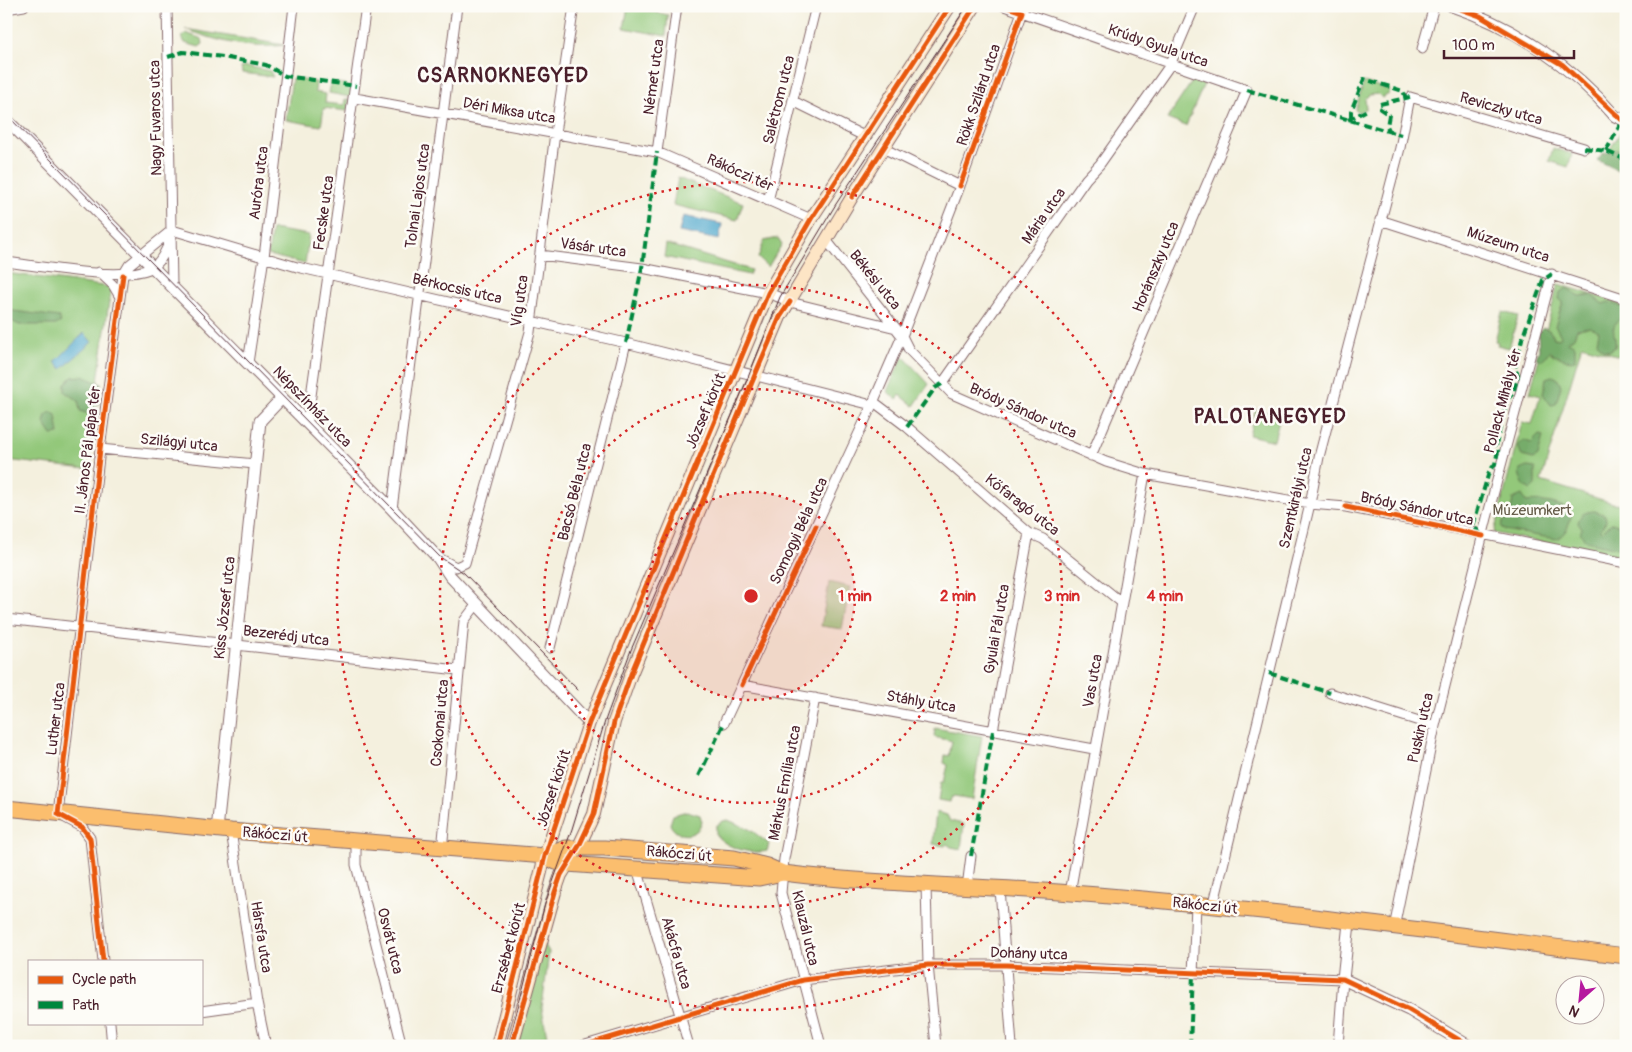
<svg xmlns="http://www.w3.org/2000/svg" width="1632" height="1052" viewBox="0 0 1632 1052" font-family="Pangolin,sans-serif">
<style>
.green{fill:#93c87a;stroke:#6e7452}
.forest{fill:#76ac6a;stroke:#60664a}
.water{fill:#50a7cc;stroke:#4d637c}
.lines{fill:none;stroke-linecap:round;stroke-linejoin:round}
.minor-casing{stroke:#86686a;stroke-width:11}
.tertiary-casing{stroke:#86686a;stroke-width:13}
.secondary-casing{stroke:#86686a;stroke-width:14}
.primary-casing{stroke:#86686a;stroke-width:17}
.minor{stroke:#fff;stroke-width:9}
.tertiary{stroke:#fff;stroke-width:11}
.secondary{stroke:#fde5c5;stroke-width:12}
.primary{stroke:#fbbe6e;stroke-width:15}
.tram{stroke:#4a1f2b;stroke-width:1}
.quiet{stroke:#00873e;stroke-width:4;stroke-dasharray:8 4;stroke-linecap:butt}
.cycleway-casing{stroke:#fdfcf7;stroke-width:8}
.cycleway{stroke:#e8590c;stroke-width:5}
.ring{fill:none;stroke:#d62828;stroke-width:2.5;stroke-dasharray:2.5 5}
.labels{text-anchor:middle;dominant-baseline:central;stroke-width:5;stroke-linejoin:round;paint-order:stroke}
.street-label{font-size:15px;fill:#4a1f2b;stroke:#fdfcf7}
.park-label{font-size:15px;fill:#645a47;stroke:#fdfcf7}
.district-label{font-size:20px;font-weight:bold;letter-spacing:1px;fill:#4a1f2b;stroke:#fdfcf7}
.centre{fill:#d62828;stroke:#fdfcf7;stroke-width:2.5}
.ring-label{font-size:15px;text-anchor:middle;font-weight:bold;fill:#d62828;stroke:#fdfcf7;stroke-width:5;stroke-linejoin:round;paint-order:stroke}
</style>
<rect width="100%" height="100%" fill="#fdfcf7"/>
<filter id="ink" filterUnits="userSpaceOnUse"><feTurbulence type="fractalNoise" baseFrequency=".02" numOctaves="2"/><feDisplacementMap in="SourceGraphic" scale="10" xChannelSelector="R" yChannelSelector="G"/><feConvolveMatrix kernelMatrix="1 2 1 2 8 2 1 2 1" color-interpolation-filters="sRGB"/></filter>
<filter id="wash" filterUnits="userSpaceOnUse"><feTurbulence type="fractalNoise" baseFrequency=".0096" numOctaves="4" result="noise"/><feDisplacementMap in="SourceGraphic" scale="20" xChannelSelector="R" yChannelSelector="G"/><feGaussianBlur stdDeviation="1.12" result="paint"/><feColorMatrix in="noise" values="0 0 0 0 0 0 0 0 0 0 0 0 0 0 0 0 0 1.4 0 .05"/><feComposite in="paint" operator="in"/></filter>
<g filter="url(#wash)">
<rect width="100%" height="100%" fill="#f4f0de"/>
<path class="green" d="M628 6 668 15 666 36 624 28Z
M185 29 284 45C251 50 216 41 185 29Z
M186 33 202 39 203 44 199 47 185 43 182 37Z
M246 66 270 71 273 77 242 73 241 68Z
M292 78 316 82 315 92 326 94 325 103 344 105 345 99 349 100 347 111 324 108 321 126 286 120Z
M1193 80 1204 84 1186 126 1167 119Z
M331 82 345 84 355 94V98L329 93Z
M1364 82 1390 90 1389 94 1382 98 1378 94 1369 95 1365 99 1366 108 1360 112 1355 110Z
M1621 131 1626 136V159L1609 151Z
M1553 148 1572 154 1568 167 1549 161Z
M678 178 743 203 737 220 673 205Z
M272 229 309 235 305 264 268 255Z
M778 238 782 244 768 267 758 258 764 241Z
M666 244 751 270 749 275 664 257Z
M6 273 111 287 86 469 6 460Z
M1558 284 1626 305V358L1582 345 1541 481 1626 507V559L1494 533 1522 422 1532 424 1540 396 1530 393Z
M1502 312 1518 316 1509 348 1497 345 1498 342 1495 341Z
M903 356 929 384 914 406 900 395 897 400 887 391Z
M1256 409 1280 416 1274 441 1249 435Z
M829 582 850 587 842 629 821 626Z
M935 728 982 736 972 799 954 796 950 798 949 802 938 800 941 782H944L948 765 944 763 945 755 949 756 952 741 934 737Z
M687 811 700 815 702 822C698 838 676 839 670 824L673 815Z
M936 812 947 815 950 821 964 824 961 849 951 847 947 844 945 846 933 844Z
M728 820 751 830 769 844 767 851C752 855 726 848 716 835V826L723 821Z
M544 943 549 952 542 1008 548 1043 522 1046 517 1040Z"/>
<path class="forest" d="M1619 149 1626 157V174L1597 160 1602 154Z
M1567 288 1580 296 1591 295 1603 304 1608 302 1626 308V320L1620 319C1608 328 1617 335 1615 347L1609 351 1602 349 1597 342 1599 331 1590 327 1577 329 1574 337 1568 342 1575 346V360C1567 363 1561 356 1553 355L1549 351 1543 360H1539L1536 358 1539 350 1538 332 1543 327 1550 331 1554 338 1559 339 1561 336 1555 326 1563 302 1559 299 1560 292Z
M6 310 59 317 61 322 56 325H19L10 320H6Z
M82 376 101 384 100 402 88 414 80 411 78 400 65 392V384L72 377Z
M1552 376 1557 378 1561 386 1556 404 1551 405 1543 394 1546 378Z
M51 412 56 415 59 434 52 435 44 423 46 415Z
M1539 435 1543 436 1538 456 1533 459 1522 456 1518 446 1524 440 1531 443Z
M1527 467 1535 468V486L1531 490 1524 486 1519 474 1521 470Z
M1522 495 1526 502C1540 500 1563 503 1572 513 1569 524 1567 534 1556 539L1504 530 1501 527 1503 522 1510 516 1513 499Z
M1595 511 1605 515 1606 521 1600 530 1602 532 1611 523C1626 525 1626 538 1626 550L1586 541 1580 533 1582 529 1578 523C1580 513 1585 512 1595 511Z"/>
<path class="water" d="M683 216 722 224 719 240 679 232Z
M84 333 92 342 62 369 55 362Z"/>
</g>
<g filter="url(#ink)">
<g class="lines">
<defs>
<path id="minor" d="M167 6 172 286
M1004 6 1247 90 1091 456
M6 9 24 6
M1422 49 1434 6
M355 98 657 152 811 219
M793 101 866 137
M883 148 960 186
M657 152 677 6
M768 201 816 6
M1380 220 1626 299
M172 230 297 267 626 343 872 405
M827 241 902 336 909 350 952 394 1106 462 1145 474 1310 504 1346 507 1626 563
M540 255 642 268 768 293 794 303 896 328
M6 262C41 266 122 282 151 268 160 264 167 249 170 240
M99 272 113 285 120 297
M248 363 264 257 294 6
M942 384 1086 179 1100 164 1170 65 1195 6
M874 402 907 427 1029 533 1043 539 1121 602
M307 424 366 6
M100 449 255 464
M392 509 457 6
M439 558 456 567 465 563 530 332 555 133 574 6
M6 619 458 670
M550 648 626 343
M742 685 1094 749
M1330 693 1435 726
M815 698 784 859 781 893 821 1046
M724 723 872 405 902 336 960 186 1024 6
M993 731 1029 533
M231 831 257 1003 266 1046
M356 842V865L402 1046
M442 850 464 621 477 604
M637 868 689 1046
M926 885 928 965 936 1046
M967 887 971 856
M1000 889 1012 1046
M1070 893 1145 474
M1213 907 1310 504 1319 457 1400 148 1410 97 1584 148
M1394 928 1435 726 1487 518 1552 274
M103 961 90 838 82 827 58 814 100 449 123 275 129 265 172 230
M1193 974 1196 905
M201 1011 257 1003
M110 1023 112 1046
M582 1046 803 980 928 965H1006L1343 979 1338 1046"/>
<path id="tertiary" d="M1452 6C1515 27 1572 66 1615 116L1626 121
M6 119 392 509 438 558 450 576 589 723
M217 830 260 421 282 398
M1349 923 1343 979 1409 1010 1469 1046"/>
<path id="secondary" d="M497 1046 545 856 589 723 768 293 811 219 950 6
M512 1046 555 892 561 875 579 846 594 814 614 722 631 674 780 317 852 197 975 6"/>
<path id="primary" d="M6 808 231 831 545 856 556 862 567 864 759 878 783 873C878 885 975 885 1071 893 1257 907 1442 933 1626 956
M545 856 566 848H604L734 858 767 866 783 873"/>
</defs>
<use href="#minor" class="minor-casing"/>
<use href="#tertiary" class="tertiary-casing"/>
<use href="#secondary" class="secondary-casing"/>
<use href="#primary" class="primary-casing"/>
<use href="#minor" class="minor"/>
<use href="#tertiary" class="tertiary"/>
<use href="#secondary" class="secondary"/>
<use href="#primary" class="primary"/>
<path class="tram" d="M6 114 440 557 464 573 578 690
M508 1046 545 904 572 829 606 718 631 650 745 385 780 297 836 204 967 6"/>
<path class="quiet" d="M168 57 183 52 223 57 266 65 285 76 356 86
M1247 90 1401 135
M1380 104 1410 97
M1379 108 1389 115 1387 126 1390 132
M1351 118V111L1364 79 1403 91 1406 98
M1348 120 1369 109
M1584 148 1606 151 1626 160
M1606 151 1620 125
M626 343 642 268 657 152
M907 427 935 388 942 384
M1481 534 1473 526 1489 472 1495 464 1498 451 1496 444 1507 400 1513 393 1518 375 1515 368 1522 339 1543 280 1552 274
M1269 673 1330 693
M699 776 724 723
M971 856 993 731
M1190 1046 1193 974"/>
<defs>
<path id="cycleway" d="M1452 6 1480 16 1563 65 1622 120
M960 186 1022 12 1004 6
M852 197 975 6
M1346 507 1483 536
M742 685 816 526
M103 961 90 838 82 827 58 814 100 449 123 275
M586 1045 803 980 928 965H1006L1343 979 1409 1010 1469 1046
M497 1046 545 856 589 723 768 293 811 219 950 6
M512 1046 555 892 561 875 579 846 594 814 614 722 631 674 755 375 780 317 790 302"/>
</defs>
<use href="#cycleway" class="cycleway-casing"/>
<use href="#cycleway" class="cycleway"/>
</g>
</g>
<circle cx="751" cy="596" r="104" fill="#d62828" fill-opacity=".12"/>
<g class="ring">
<circle cx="751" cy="596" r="104"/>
<circle cx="751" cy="596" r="207"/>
<circle cx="751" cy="596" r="311"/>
<circle cx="751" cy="596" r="414"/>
</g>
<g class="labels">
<g class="street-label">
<text transform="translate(1158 46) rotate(19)">Krúdy Gyula utca</text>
<text transform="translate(654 77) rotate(-82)">Német utca</text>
<text transform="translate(979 95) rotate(-71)">Rökk Szilárd utca</text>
<text transform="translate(779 100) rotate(-76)">Salétrom utca</text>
<text transform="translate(1501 109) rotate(16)">Reviczky utca</text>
<text transform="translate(509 111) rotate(10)">Déri Miksa utca</text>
<text transform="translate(156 118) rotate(-91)">Nagy Fuvaros utca</text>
<text transform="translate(740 173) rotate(24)">Rákóczi tér</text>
<text transform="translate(259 183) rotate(-83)">Auróra utca</text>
<text transform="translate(418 196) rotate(-82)">Tolnai Lajos utca</text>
<text transform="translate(324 213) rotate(-82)">Fecske utca</text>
<text transform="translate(1044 216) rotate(-55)">Mária utca</text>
<text transform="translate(1508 245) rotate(18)">Múzeum utca</text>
<text transform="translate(593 248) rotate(8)">Vásár utca</text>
<text transform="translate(1156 267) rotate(-67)">Horánszky utca</text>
<text transform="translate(875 280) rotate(51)">Békési utca</text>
<text transform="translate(457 289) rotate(13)">Bérkocsis utca</text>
<text transform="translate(520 301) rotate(-82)">Víg utca</text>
<text transform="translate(1503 401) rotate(-75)">Pollack Mihály tér</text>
<text transform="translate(312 407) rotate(46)">Népszínház utca</text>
<text transform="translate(706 411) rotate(-67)">József körút</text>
<text transform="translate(1023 411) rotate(24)">Bródy Sándor utca</text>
<text transform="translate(179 443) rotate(6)">Szilágyi utca</text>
<text transform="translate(88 450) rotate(-83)">II. János Pál pápa tér</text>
<text transform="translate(575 492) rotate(-76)">Bacsó Béla utca</text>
<text transform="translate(1296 498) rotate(-77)">Szentkirályi utca</text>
<text transform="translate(1022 505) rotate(38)">Kőfaragó utca</text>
<text transform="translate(1417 509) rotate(12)">Bródy Sándor utca</text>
<text transform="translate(799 531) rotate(-65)">Somogyi Béla utca</text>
<text transform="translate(225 608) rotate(-84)">Kiss József utca</text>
<text transform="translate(997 629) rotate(-80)">Gyulai Pál utca</text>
<text transform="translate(286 636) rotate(7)">Bezerédj utca</text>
<text transform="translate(1093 681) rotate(-80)">Vas utca</text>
<text transform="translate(921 702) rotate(10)">Stáhly utca</text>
<text transform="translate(56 719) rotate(-83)">Luther utca</text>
<text transform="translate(440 723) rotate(-85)">Csokonai utca</text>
<text transform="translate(1421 728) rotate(-77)">Puskin utca</text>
<text transform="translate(785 783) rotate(-79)">Márkus Emília utca</text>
<text transform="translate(554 788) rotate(-72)">József körút</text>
<text transform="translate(275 835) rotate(5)">Rákóczi út</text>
<text transform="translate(679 854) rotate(5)">Rákóczi út</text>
<text transform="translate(1205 906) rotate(6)">Rákóczi út</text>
<text transform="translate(805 928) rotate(77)">Klauzál utca</text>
<text transform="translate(261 937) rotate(81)">Hársfa utca</text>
<text transform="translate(390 941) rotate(76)">Osvát utca</text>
<text transform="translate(509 948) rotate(-75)">Erzsébet körút</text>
<text transform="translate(676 953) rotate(74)">Akácfa utca</text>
<text transform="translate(1029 954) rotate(2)">Dohány utca</text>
</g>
<g class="park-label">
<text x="1532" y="510">Múzeumkert</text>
</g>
<g class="district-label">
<text x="503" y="75">CSARNOKNEGYED</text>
<text x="1270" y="416">PALOTANEGYED</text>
</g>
</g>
<circle cx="751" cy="596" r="8" class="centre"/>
<g class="ring-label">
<text x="855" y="601">1 min</text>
<text x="958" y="601">2 min</text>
<text x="1062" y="601">3 min</text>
<text x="1165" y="601">4 min</text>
</g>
<rect width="1632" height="1052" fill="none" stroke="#fdfcf7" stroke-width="25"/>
<rect x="28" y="960" width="175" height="65" fill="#fdfcf7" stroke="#b5a4a5"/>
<rect x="38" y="976" width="25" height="8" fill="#e8590c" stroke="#b5a4a5"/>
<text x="72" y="984" font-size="15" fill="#4a1f2b">Cycle path</text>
<rect x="38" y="1001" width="25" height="8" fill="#00873e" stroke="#b5a4a5"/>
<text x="72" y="1010" font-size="15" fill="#4a1f2b">Path</text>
<g transform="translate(1580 1000) rotate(207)"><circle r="24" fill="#fdfcf7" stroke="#b5a4a5"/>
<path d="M0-4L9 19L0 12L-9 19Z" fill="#b5179e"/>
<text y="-8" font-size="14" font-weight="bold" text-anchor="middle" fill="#4a1f2b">N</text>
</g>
<path d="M1444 50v8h130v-8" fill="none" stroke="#4a1f2b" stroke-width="2.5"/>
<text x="1452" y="50" font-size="15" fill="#4a1f2b" stroke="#fdfcf7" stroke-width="4" paint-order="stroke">100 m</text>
</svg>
